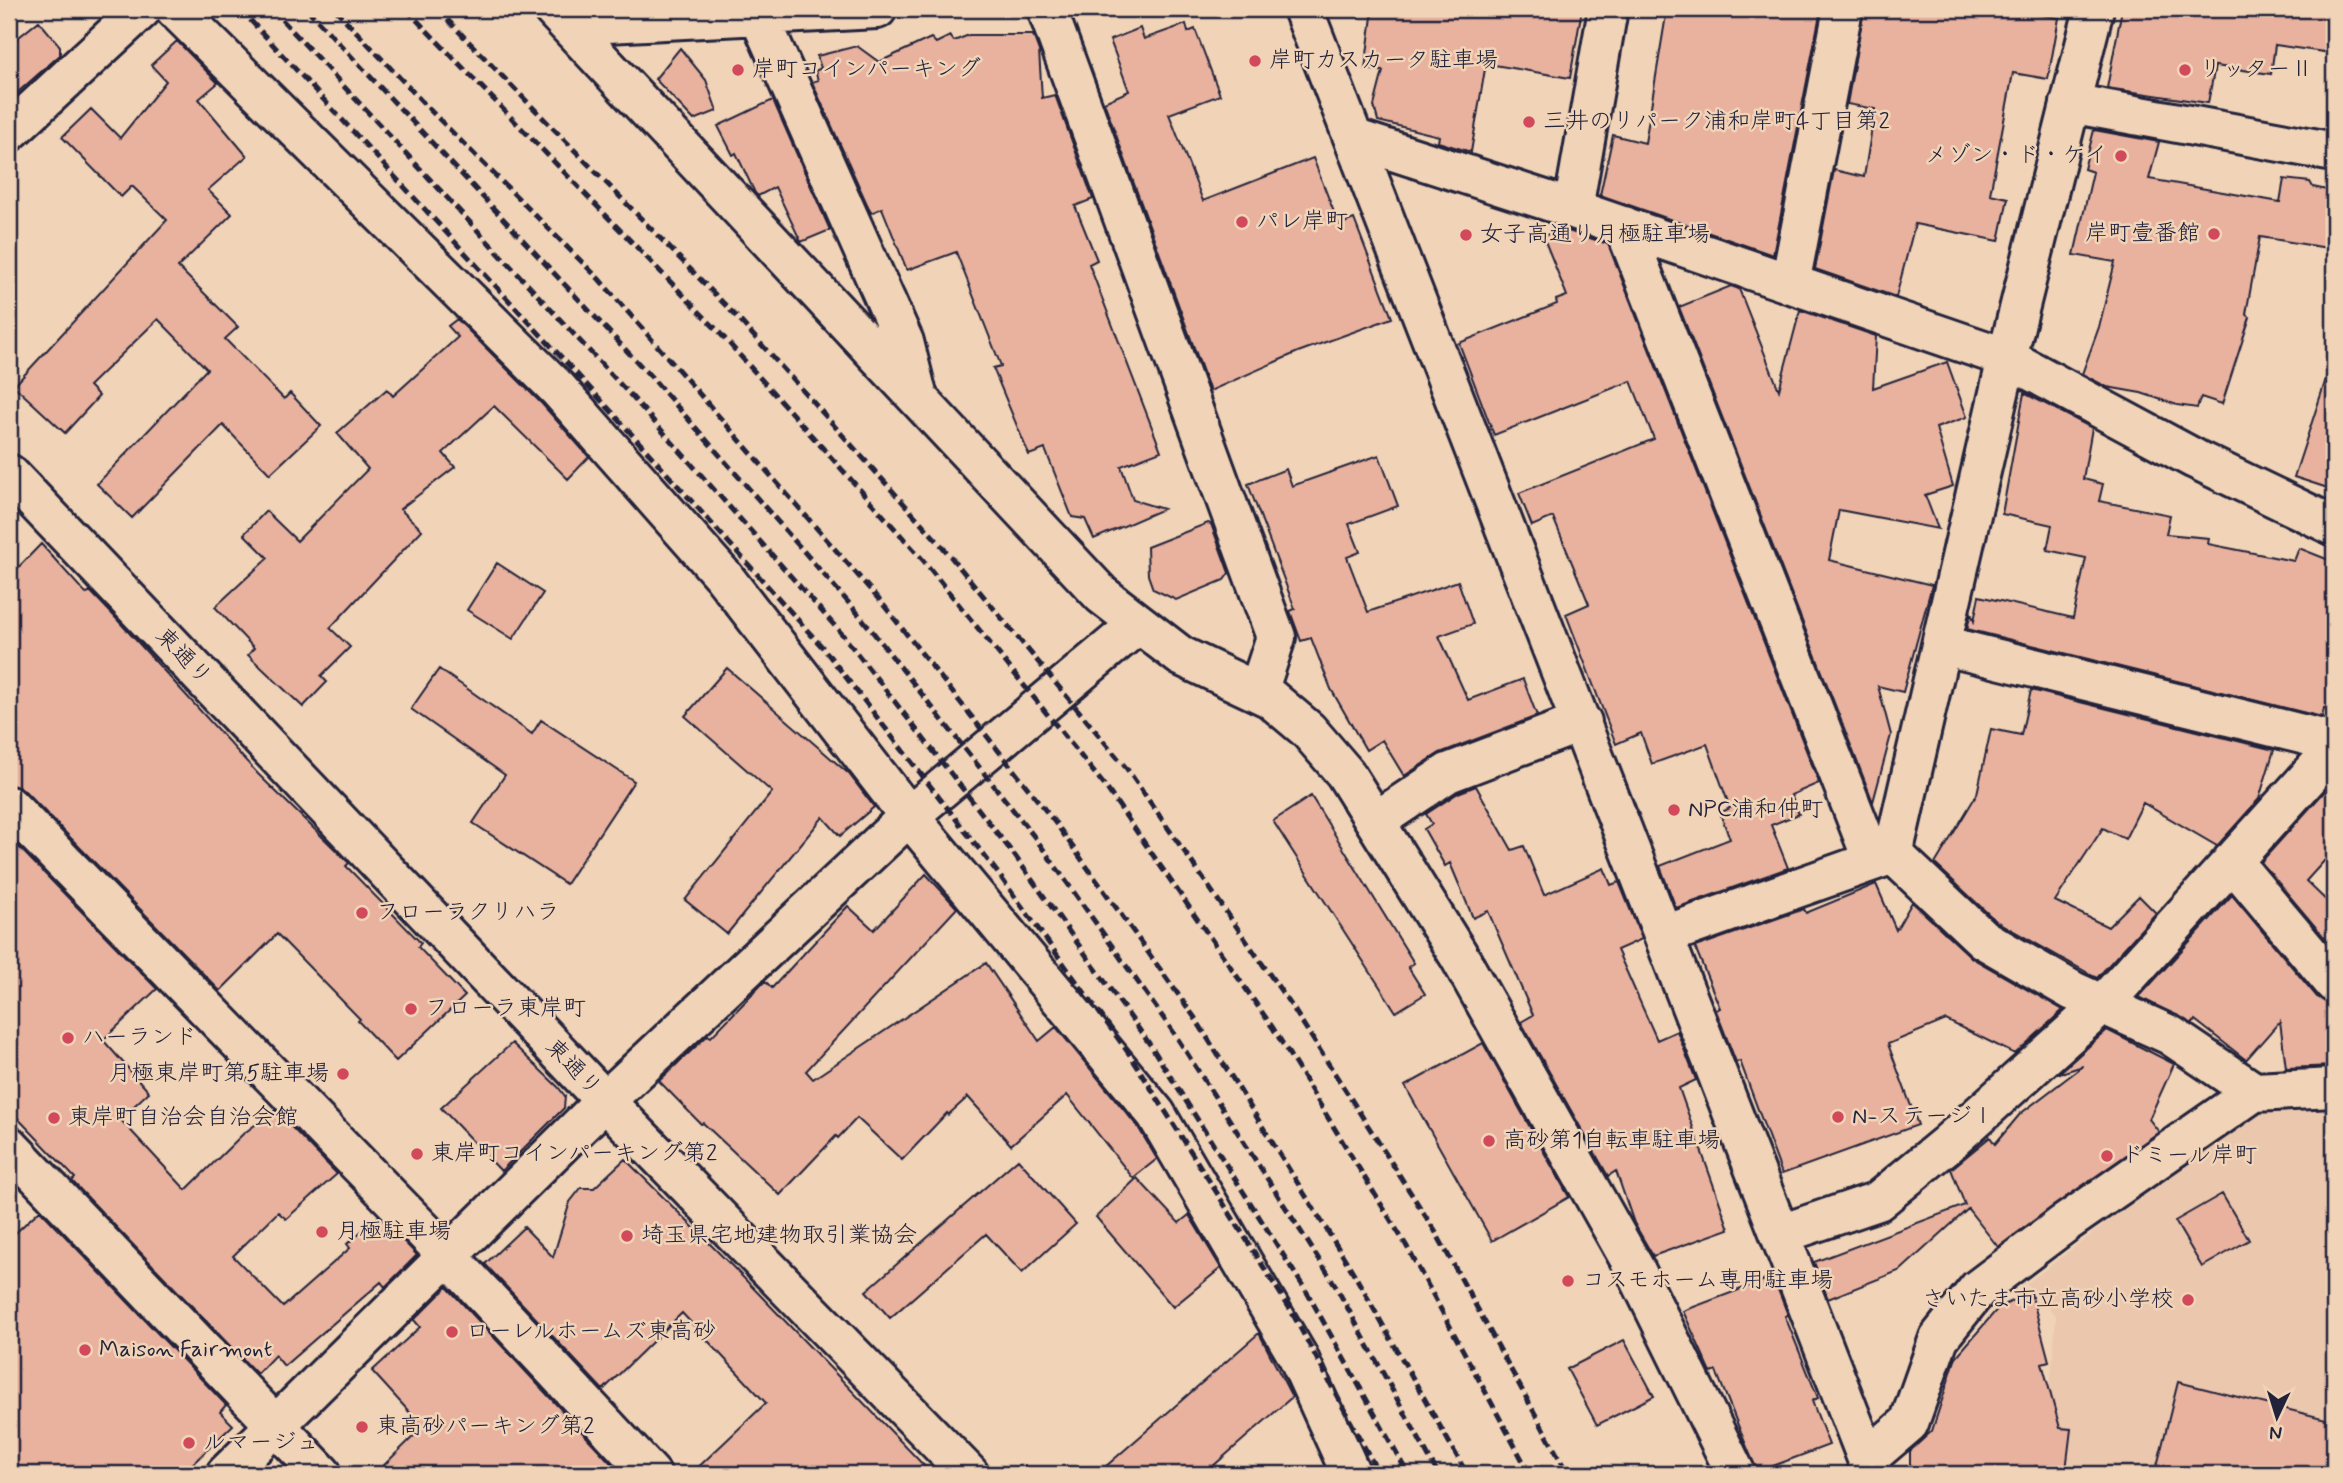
<svg xmlns="http://www.w3.org/2000/svg" width="2343" height="1483" viewBox="0 0 2343 1483" font-family="Mynerve,'Klee One',sans-serif">
<style>
.built{fill:#ebc7ae}
.building{fill:#e9b29e;stroke:#22223b;stroke-width:2}
.lines{fill:none;stroke-linecap:round;stroke-linejoin:round}
.minor-casing{stroke:#22223b;stroke-width:44}
.minor{stroke:#f1d4b8;stroke-width:38}
.rail{stroke:#22223b;stroke-width:5;stroke-dasharray:10 5;stroke-linecap:butt}
.poi-dot{fill:#d1495b;stroke:#f1d4b8;stroke-width:2.5}
.labels{text-anchor:middle;dominant-baseline:central;stroke-width:5;stroke-linejoin:round;paint-order:stroke}
.poi-label{font-size:23px;fill:#22223b;stroke:#f1d4b8;text-anchor:start}
.street-label{font-size:23px;fill:#22223b;stroke:#f1d4b8}
</style>
<rect width="100%" height="100%" fill="#f1d4b8"/>
<filter id="ink" filterUnits="userSpaceOnUse"><feTurbulence type="fractalNoise" baseFrequency=".0143" numOctaves="2"/><feDisplacementMap in="SourceGraphic" scale="14" xChannelSelector="R" yChannelSelector="G"/><feConvolveMatrix kernelMatrix="1 2 1 2 8 2 1 2 1" color-interpolation-filters="sRGB"/></filter>
<g filter="url(#ink)">
<path class="built" d="M2334 1100V1474H2043L2056 1316 2026 1284 2171 1173 2272 1104Z"/>
<path class="building" d="M1373 9H1582L1570 78 1489 64 1485 69 1471 152 1438 142 1439 136 1378 121 1374 106 1383 71 1365 69Z
M1667 9H1821L1773 255 1600 195 1613 135 1645 143Z
M1864 9H1932L1965 14 1966 9H2003L2059 18 2048 79 2013 73 1990 194 2008 198 1999 241 1915 224 1896 297 1815 269 1834 170 1864 177 1875 109 1847 104Z
M2122 9H2334L2331 53 2275 45 2271 74 2215 66 2208 103 2107 88Z
M39 21 60 46V55L9 100V45Z
M1186 24 1188 32 1195 29 1220 95 1169 114 1203 201 1313 158 1339 225 1354 219 1392 318 1298 352 1210 391 1104 102 1129 91 1110 40 1140 28 1144 39Z
M969 35H1033L1039 51 1042 98 1055 95 1093 199 1075 206 1097 260 1089 264 1161 451 1121 466 1133 500 1163 509 1094 539 1085 519 1072 517 1045 449 1029 455 993 368 1001 366 956 252 907 270 882 208 871 213 812 82 818 80 815 71 821 68 817 56 857 46 879 62 931 38 936 43 950 36 954 41Z
M177 41 218 83 199 99 247 156 208 190 232 214 178 267 238 327 225 339 284 399 290 393 321 426 270 474 223 425 132 518 97 484 207 369 158 319 89 386 99 396 65 433 14 386 167 220 132 186 121 197 62 137 91 109 120 138 166 81 151 65Z
M680 48 706 80 717 111 694 120 655 79Z
M773 100 830 230 801 242 775 187 758 196 755 193 736 153 733 155 718 126Z
M2094 130 2159 142 2149 179 2280 202 2284 179 2310 182 2313 187 2327 190 2326 196 2334 197V249L2260 237 2246 314 2250 317 2222 404 2201 397 2197 408 2177 405 2141 393 2107 387 2082 374 2099 327 2115 262 2074 255 2093 172 2084 169Z
M1562 229 1608 244 1819 783 1791 795 1799 814 1771 825 1788 868 1676 908 1660 866 1730 839 1720 813 1730 808 1707 744 1652 764 1641 733 1616 744 1566 614 1589 604 1553 517 1532 526 1519 493 1654 439 1631 381 1494 435 1459 343 1557 304 1556 300 1567 296 1543 236Z
M1731 286 1739 289 1779 390 1800 310 1876 336 1873 388 1947 362 1967 417 1936 428 1953 486 1925 495 1938 529 1839 510 1829 560 1932 585 1903 692 1878 686 1891 735 1873 802 1679 307Z
M457 319 542 404 589 457 568 479 494 406 443 453 455 467 400 509 422 530 330 628 350 647 321 676 327 682 303 707 248 655 254 648 215 607 268 558 244 534 266 511 297 541 368 469 337 433 387 389 393 396 458 337 448 326Z
M2328 373 2334 374V490L2294 477Z
M2024 393 2092 428 2083 479 2103 484 2099 501 2170 515 2166 534 2209 538 2208 544 2294 561 2299 548 2334 562V710L2324 708 2322 717 1967 629 1971 613 1974 621 1979 596 2073 618 2086 558 2047 550 2052 525 2002 514Z
M1379 455 1398 506 1349 524 1360 552 1347 557 1368 612 1458 581 1473 624 1439 636 1468 700 1523 679 1537 716 1440 753 1404 776 1382 740 1366 750 1331 689 1311 638 1301 641 1290 611 1295 609 1248 484 1286 469 1292 486Z
M1208 523 1211 524 1229 573 1224 580 1176 600 1153 589 1148 575 1147 547Z
M41 544 86 594 90 591 113 615 258 774 349 863 346 866 421 943 418 947 465 996 396 1061 358 1021 360 1019 277 934 220 991 25 791 9 785V577Z
M497 563 543 593 513 639 467 610Z
M727 668 849 774 874 807 840 836 823 817 727 934 685 900 772 792 685 716Z
M439 669 532 734 541 720 634 781 566 884 473 823 505 775 411 709Z
M2031 690 2274 750 2259 799 2217 846 2143 803 2125 839 2103 828 2055 901 2108 927 2139 896 2156 913 2097 978 1996 921 1935 864 1977 794 1991 729 2021 735Z
M2334 781V850L2306 881 2334 908V949L2261 862Z
M1476 786 1512 850 1524 846 1544 895 1604 868 1611 885 1619 882 1642 939 1617 950 1657 1040 1677 1031 1696 1080 1679 1088 1729 1229 1653 1256 1634 1223 1616 1171 1608 1176 1521 1022 1533 1015 1488 911 1473 918 1450 863 1445 866 1424 829 1432 824 1426 814 1458 793Z
M1311 796 1414 963 1408 967 1425 994 1396 1012 1273 821Z
M9 837 157 989 103 1040 149 1092 120 1119 186 1190 243 1134 275 1110 337 1174 286 1219 278 1212 233 1256 283 1307 350 1248 347 1244 379 1216 417 1255 385 1287 381 1282 284 1366 275 1355 257 1374 72 1181 75 1178 9 1109Z
M926 874 957 908 806 1071 813 1079 986 963 1039 1041 1056 1027 1138 1127 1157 1159 1133 1178 1067 1095 1011 1145 968 1097 948 1115 947 1113 902 1160 857 1118 838 1138 836 1136 780 1195 703 1123 701 1124 659 1081 708 1035 711 1037 765 981 772 988 848 906 874 930Z
M1876 884 1896 930 1912 902 1972 958 2063 1010 2015 1054 1946 1020 1888 1044 1918 1125 1782 1174 1740 1061 1736 1062 1717 1013 1716 1010 1720 1008 1695 947 1804 909 1806 913Z
M2232 895 2317 997 2334 1004V1066L2286 1068 2280 1021 2246 1060 2195 1020 2193 1024 2139 997Z
M2107 1030 2174 1064 2149 1119 2159 1132 1998 1247 1968 1209 1901 1270 1828 1299 1814 1262 1965 1205 1951 1169 1990 1137 1995 1144 2020 1114 2083 1066 2058 1074Z
M512 1043 558 1087 565 1096 564 1108 501 1171 441 1108Z
M1483 1043 1569 1197 1492 1241 1405 1086Z
M625 1159 737 1271 932 1474H691L766 1403 682 1313 603 1390 485 1264 524 1227 553 1257 570 1202 581 1188H594Z
M1018 1159 1076 1224 1022 1273 986 1234 890 1318 866 1291Z
M1137 1178 1179 1223 1189 1215 1221 1268 1173 1307 1096 1217Z
M2222 1194 2249 1240 2202 1267 2175 1221Z
M40 1210 226 1405 220 1412 233 1425 182 1474H19L9 1463V1239Z
M1773 1277 1788 1315 1785 1316 1818 1398 1812 1401 1829 1445 1757 1472 1716 1371 1711 1373 1683 1311Z
M447 1287 621 1474H375L423 1427 372 1371 420 1327 414 1320Z
M2031 1293 2049 1361 2042 1363 2060 1428 2071 1429 2066 1470 2035 1466 2033 1474H1910V1451L1932 1431 1956 1357 1999 1307Z
M1259 1333 1292 1397 1204 1474H1097Z
M1624 1340 1654 1396 1597 1425 1567 1369Z
M2178 1382 2334 1421V1474H2155Z"/>
<g class="lines">
<defs>
<path id="minor" d="M175 9 558 389 724 577 909 816 1156 1114 1298 1357 1351 1474
M553 9 1102 595 1181 656 1270 698 1308 730 1345 773 1459 956 1635 1269 1736 1474
M756 9 904 342 917 394
M1047 9 1276 637 1258 692
M1303 9 1873 1474
M569 25 877 9
M2070 103 2334 152
M9 132 142 9
M1356 139 1573 209 2007 358 2195 459 2334 526
M1573 209 1608 9
M1624 226 1873 861
M1790 284 1843 9
M9 474 605 1101 969 1474
M1941 645 2334 742
M9 806 448 1256 651 1474
M1376 821 1448 773 1582 722
M1893 854 1983 939 2073 991 2170 1035 2254 1092
M2232 861 2334 983
M1665 935 1893 854 2007 358 2094 9
M9 1146 322 1474
M1781 1234 1878 1201 1946 1145 2103 1004 2334 749
M1868 1458 1909 1423 1939 1338 1978 1289 2064 1224 2254 1092 2334 1088
M226 1474 605 1101 909 816 1137 625"/>
</defs>
<use href="#minor" class="minor-casing"/>
<use href="#minor" class="minor"/>
<path class="rail" d="M240 9 611 411 824 649 997 872 1130 1055 1290 1309 1379 1474
M272 9 633 398 842 634 1015 856 1151 1046 1308 1294 1408 1474
M307 9 654 380 861 617 1036 839 1174 1033 1334 1283 1438 1474
M335 9 432 112 599 279 882 603 1057 825 1195 1018 1353 1272 1467 1474
M406 9 718 331 923 560 1105 786 1273 1028 1406 1245 1530 1474
M437 9 735 315 941 545 1127 769 1293 1008 1435 1231 1568 1474"/>
</g>
</g>
<g class="poi-dot">
<circle cx="1255" cy="61" r="7"/>
<circle cx="738" cy="70" r="7"/>
<circle cx="2185" cy="70" r="7"/>
<circle cx="1529" cy="122" r="7"/>
<circle cx="2121" cy="156" r="7"/>
<circle cx="1242" cy="222" r="7"/>
<circle cx="2214" cy="234" r="7"/>
<circle cx="1466" cy="235" r="7"/>
<circle cx="1674" cy="810" r="7"/>
<circle cx="362" cy="913" r="7"/>
<circle cx="411" cy="1009" r="7"/>
<circle cx="68" cy="1038" r="7"/>
<circle cx="343" cy="1074" r="7"/>
<circle cx="1838" cy="1117" r="7"/>
<circle cx="54" cy="1118" r="7"/>
<circle cx="1489" cy="1141" r="7"/>
<circle cx="417" cy="1154" r="7"/>
<circle cx="2107" cy="1156" r="7"/>
<circle cx="322" cy="1232" r="7"/>
<circle cx="627" cy="1236" r="7"/>
<circle cx="1568" cy="1281" r="7"/>
<circle cx="2188" cy="1300" r="7"/>
<circle cx="452" cy="1332" r="7"/>
<circle cx="85" cy="1350" r="7"/>
<circle cx="362" cy="1427" r="7"/>
<circle cx="189" cy="1443" r="7"/>
</g>
<g class="labels">
<g class="poi-label">
<text x="1269" y="61">岸町カスカータ駐車場</text>
<text x="752" y="70">岸町コインパーキング</text>
<text x="2199" y="70">リッターⅡ</text>
<text x="1543" y="122">三井のリパーク浦和岸町4丁目第2</text>
<text x="2107" y="156" text-anchor="end">メゾン・ド・ケイ</text>
<text x="1256" y="222">パレ岸町</text>
<text x="2200" y="234" text-anchor="end">岸町壹番館</text>
<text x="1480" y="235">女子高通り月極駐車場</text>
<text x="1688" y="810">NPC浦和仲町</text>
<text x="376" y="913">フローラクリハラ</text>
<text x="425" y="1009">フローラ東岸町</text>
<text x="82" y="1038">ハーランド</text>
<text x="329" y="1074" text-anchor="end">月極東岸町第5駐車場</text>
<text x="1852" y="1117">N-ステージⅠ</text>
<text x="68" y="1118">東岸町自治会自治会館</text>
<text x="1503" y="1141">高砂第1自転車駐車場</text>
<text x="431" y="1154">東岸町コインパーキング第2</text>
<text x="2121" y="1156">ドミール岸町</text>
<text x="336" y="1232">月極駐車場</text>
<text x="641" y="1236">埼玉県宅地建物取引業協会</text>
<text x="1582" y="1281">コスモホーム専用駐車場</text>
<text x="2174" y="1300" text-anchor="end">さいたま市立高砂小学校</text>
<text x="466" y="1332">ローレルホームズ東高砂</text>
<text x="99" y="1350">Maison Fairmont</text>
<text x="376" y="1427">東高砂パーキング第2</text>
<text x="203" y="1443">ルマージュ</text>
</g>
<g class="street-label">
<text transform="translate(183 657) rotate(46)">東通り</text>
<text transform="translate(573 1068) rotate(46)">東通り</text>
</g>
</g>
<rect width="2343" height="1483" fill="none" stroke="#f1d4b8" stroke-width="35"/>
<rect x="18" y="18" width="2308" height="1448" fill="none" stroke="#22223b" stroke-width="2.5" filter="url(#ink)"/>
<g transform="translate(2277 1417) rotate(184)" stroke="#f1d4b8" stroke-width="5" paint-order="stroke">
<path d="M0-5L12 26L0 18L-12 26Z" fill="#22223b"/>
<text y="-10" font-size="19" font-weight="bold" text-anchor="middle" fill="#22223b">N</text>
</g>
</svg>
